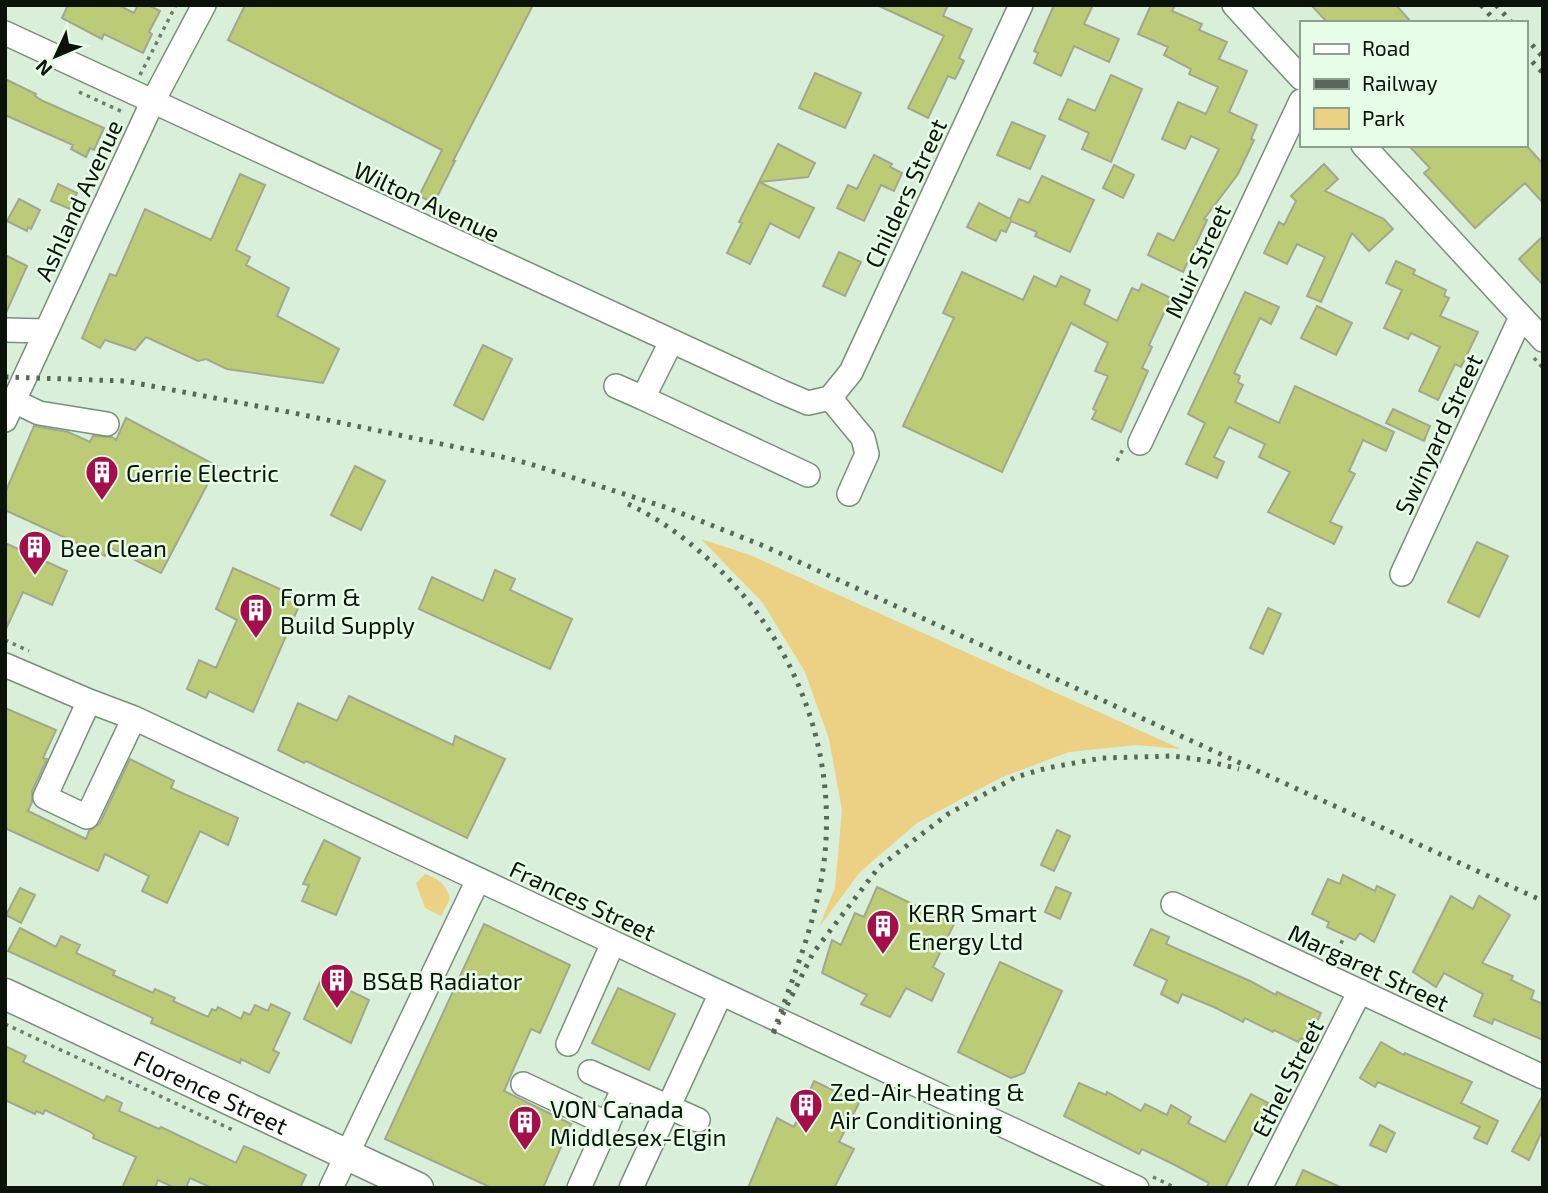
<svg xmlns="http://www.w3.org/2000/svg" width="1548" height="1193" viewBox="0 0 1548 1193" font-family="'Exo 2',sans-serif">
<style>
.green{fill:#ecd083}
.building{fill:#bccc76;stroke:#a2a88d;stroke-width:2}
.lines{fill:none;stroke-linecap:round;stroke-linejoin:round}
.minor-casing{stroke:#7a8e7b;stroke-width:26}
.major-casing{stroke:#7a8e7b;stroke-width:33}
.path{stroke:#6d7c6e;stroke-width:3.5;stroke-dasharray:3.5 5;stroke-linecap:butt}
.minor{stroke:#fff;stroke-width:23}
.major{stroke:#fff;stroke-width:30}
.rail{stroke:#59675a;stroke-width:5;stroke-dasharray:3.5 7;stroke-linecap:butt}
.labels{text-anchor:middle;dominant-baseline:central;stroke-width:5;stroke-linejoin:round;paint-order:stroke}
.street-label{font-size:24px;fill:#0a120a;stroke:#e7fde7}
.poi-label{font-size:24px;fill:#0a120a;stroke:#e7fde7;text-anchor:start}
</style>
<rect width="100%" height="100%" fill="#d9efda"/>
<path class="green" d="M701 539 750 555 1181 749 1136 745 1069 752 1000 778 917 823 860 872 819 927 835 888 842 810 829 739 805 672 763 603Z
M425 874C440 880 446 884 450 899L441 916 425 908 416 883Z"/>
<path class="building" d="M68 5H118L134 13 138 5H148L160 11 149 32 152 34 143 53 104 34 102 39 62 18Z
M245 5H533L453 161H455L434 203 419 196 442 150 228 40Z
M877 5H948L943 16 972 29 959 58 964 61 955 79 948 76 928 118 908 108 944 36Z
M1054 5H1093L1084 24 1119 39 1109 62 1074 46 1061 76 1034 63 1038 53 1034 51Z
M1151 5H1175L1172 11 1202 24 1199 30 1227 42 1219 59 1247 71 1229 112 1257 125 1251 139 1254 140 1238 174 1204 219 1207 220 1183 272 1148 255 1158 233 1174 241 1219 149 1191 136 1185 149 1162 139 1178 102 1206 114 1218 87 1189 74 1191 69 1164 55 1168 47 1138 34Z
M1311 5H1396L1412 23H1328Z
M815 73 861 93 845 128 799 108Z
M1111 75 1142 89 1111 162 1082 149 1089 133 1059 119 1068 99 1095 111Z
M5 79 36 94 35 96 43 101 104 128 94 150 90 148 86 157 71 149 73 145 5 115Z
M1012 122 1045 136 1030 169 997 155Z
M778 144 815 163 808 177 759 182Z
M1408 145H1526L1543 164V203L1525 183 1475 228 1424 173 1430 168Z
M874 155 892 164 890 167 902 173 894 191 881 185 864 221 837 208 848 185 857 189Z
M1324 164 1338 179 1325 191 1384 219 1393 229 1369 251 1352 233 1321 302 1307 296 1325 257 1297 244 1287 264 1264 253 1279 222 1284 225 1296 201 1291 196Z
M1114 165 1134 175 1123 198 1103 188Z
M240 174 265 185 236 250 250 257 246 265 289 288 277 316 339 349 323 383 227 369 206 359 198 361 146 337 135 350 105 340 100 348 82 338 110 274 116 276 145 209 211 240Z
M1042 176 1094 200 1070 252 1035 236 1037 232 1011 221 1006 232 1001 230 996 241 967 227 979 203 1010 219 1019 199 1029 203Z
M759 182 814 208 799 238 770 223 750 264 727 253 742 223 739 222Z
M58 184 77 193 70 209 51 201Z
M19 199 40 210 31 229 28 227 27 231 7 221Z
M1543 236V285L1519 259Z
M839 252 861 262 845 296 823 286Z
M5 255 27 266 5 315Z
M1396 261 1415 270 1413 274 1446 290 1444 296 1449 298 1440 316 1478 332 1461 367 1455 364 1438 400 1419 391 1440 347 1411 333 1408 339 1384 328 1402 290 1386 283Z
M962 272 1023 300 1034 276 1056 287 1061 276 1090 290 1084 304 1117 321 1132 288 1139 291 1142 284 1171 298 1149 345 1152 347 1142 368 1148 371 1121 432 1092 419 1096 411 1093 409 1108 376 1095 371 1108 343 1071 323 1002 472 903 426 954 318 943 313Z
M1245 292 1279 307 1271 324 1260 318 1234 373 1240 376 1238 382 1243 385 1235 402 1279 423 1295 386 1394 432 1386 451 1363 440 1349 471 1355 474 1330 522 1342 527 1334 544 1268 512 1290 472 1259 457 1265 444 1229 427 1214 457 1224 462 1217 478 1186 464 1205 423 1188 414Z
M1317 306 1352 323 1336 355 1301 338Z
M483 345 512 359 483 420 454 405Z
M1393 409 1430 426 1424 441 1386 423Z
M126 418 217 466 161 573 109 547 105 556 5 510V493L34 426 68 432 90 442 93 436 112 437 116 440Z
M355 466 385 481 361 530 331 515Z
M1477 542 1508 556 1479 617 1448 602Z
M5 543 67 571 52 605 23 592 5 631Z
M233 568 302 599 253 712 209 691 206 698 187 689 199 660 216 668 237 620 216 609Z
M495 570 515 579 510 590 572 619 550 669 419 609 432 577 483 601Z
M1268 608 1281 614 1263 654 1250 648Z
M349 696 453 745 455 736 505 759 467 838 306 761 304 763 278 750 298 703 337 721Z
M5 708 56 730 43 758 47 759 32 791V802L28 811 86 839 89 831 100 823 130 759 174 781 171 788 238 818 228 845 200 831 167 903 142 891 149 876 105 854 98 871 5 828Z
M1057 830 1070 836 1054 871 1041 865Z
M324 840 360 858 336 915 302 901 309 885 303 884Z
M1343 875 1375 891 1377 886 1395 895 1374 942 1360 933 1355 940 1327 927 1329 922 1312 914 1328 879 1340 884Z
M877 887 954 924 933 967 944 974 932 1001 906 988 890 1017 861 1004 867 995 822 973 832 940 841 945 855 913 864 917Z
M1056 887 1071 893 1060 919 1045 912Z
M20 888 35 895 21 923 6 915Z
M1451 896 1473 909 1479 896 1510 915 1482 963 1513 976 1511 980 1534 991 1531 999 1543 1004V1040L1494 1019 1492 1024 1474 1016 1483 994 1444 973 1436 987 1413 972Z
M484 924 570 965 540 1033 531 1029 504 1091 571 1124 543 1188H492L385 1139Z
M20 928 56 947 61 936 80 945 76 953 115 971 113 975 153 993 155 989 175 998 173 1001 208 1017 212 1009 216 1011 218 1007 241 1019 244 1012 250 1015 255 1005 268 1011 271 1004 290 1013 273 1050 279 1053 269 1073 241 1059 240 1063 151 1023 153 1018 8 951Z
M1151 929 1169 937 1166 944 1250 981 1276 995 1277 992 1321 1013 1308 1042 1301 1038 1298 1042 1274 1030 1273 1032 1245 1018 1243 1022 1214 1007 1182 994 1178 1003 1161 994 1167 980 1134 965Z
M1000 962 1062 991 1024 1073 1011 1078 958 1052Z
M322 977 369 1000 351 1043 304 1019Z
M618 988 675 1014 649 1070 592 1043Z
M1381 1042 1404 1055 1405 1053 1472 1082 1461 1103 1498 1121 1487 1144 1474 1138 1480 1127 1378 1082 1375 1087 1360 1078Z
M5 1046 26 1056 23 1062 104 1101 107 1096 122 1103 119 1111 159 1129 161 1127 236 1163 244 1146 260 1153 306 1175 300 1188H212L190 1178 186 1188H175L158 1180 155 1188H122L136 1157 93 1138 94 1135 91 1132 45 1110 43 1114 36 1111 35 1114 5 1100Z
M814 1081 859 1103 839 1142 854 1149 834 1188H748L777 1118 794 1127Z
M1079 1083 1106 1095 1107 1092 1141 1111 1145 1104 1167 1115 1171 1105 1191 1117 1188 1123 1225 1142 1251 1094 1268 1103 1225 1188H1206L1209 1183 1171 1163 1142 1149 1139 1154 1064 1116Z
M1543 1095V1129L1529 1160 1512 1151Z
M1380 1125 1395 1133 1386 1152 1370 1145Z
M1303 1170 1342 1188H1295Z"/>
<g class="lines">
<defs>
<path id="minor" d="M1234 5 1301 78
M5 33 782 392 808 403 830 398
M1363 145 1543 340
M5 330 46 331
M671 342 643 398 808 475
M616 386 643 398
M830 398 851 372 1021 5
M830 398 863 438 867 454 849 494
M14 401 39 413 107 424
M5 420 152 103 204 5
M1140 443 1301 101
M1402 574 1521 317
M5 665 89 701 134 718 1137 1188
M89 701 45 797 87 817 134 718
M1173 904 1543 1077
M568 1044 613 943
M590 1072 698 1120
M523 1084 608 1124
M331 1188 478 880
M579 1188 624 1087
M631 1188 721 993
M1260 1188 1360 991"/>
<g id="major">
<path id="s1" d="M5 994 418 1188"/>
</g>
</defs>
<use href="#minor" class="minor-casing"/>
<use href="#major" class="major-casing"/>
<path class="path" d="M140 75 176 5
M79 92 125 113
M1534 358 1543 368
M1117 461 1123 449
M5 640 29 651
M1334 959 1343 939
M5 1024 235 1131
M1153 1177 1176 1188"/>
<use href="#minor" class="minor"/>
<use href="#major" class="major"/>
<path class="rail" d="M1481 5 1497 23
M1496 5 1512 23
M1525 37 1543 57
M1525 54 1543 73
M5 377 125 381 294 413 494 455 527 463 668 508 764 546 1543 901
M628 504C654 516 677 532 699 551 787 625 836 738 825 853 819 916 793 977 772 1036L813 953 879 867 948 814 1016 777 1047 768 1102 758 1173 756 1203 760 1239 769"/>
</g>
<defs>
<symbol id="building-pin" viewBox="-11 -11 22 30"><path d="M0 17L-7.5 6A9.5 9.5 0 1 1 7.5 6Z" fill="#a40e4a" stroke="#e7fde7"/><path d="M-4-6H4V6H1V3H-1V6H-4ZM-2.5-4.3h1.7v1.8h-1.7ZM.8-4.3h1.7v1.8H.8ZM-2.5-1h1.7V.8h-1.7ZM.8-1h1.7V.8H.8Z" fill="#fff"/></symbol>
</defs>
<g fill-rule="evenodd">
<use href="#building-pin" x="83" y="453" width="38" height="52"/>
<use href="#building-pin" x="16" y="528" width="38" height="52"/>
<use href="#building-pin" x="237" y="591" width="38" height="52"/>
<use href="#building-pin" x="864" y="907" width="38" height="52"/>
<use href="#building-pin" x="318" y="961" width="38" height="52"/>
<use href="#building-pin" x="787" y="1086" width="38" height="52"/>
<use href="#building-pin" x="506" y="1103" width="38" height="52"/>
</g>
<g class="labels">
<g class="street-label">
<text transform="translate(905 193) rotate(-65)">Childers Street</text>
<text transform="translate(78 200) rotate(-65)">Ashland Avenue</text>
<text transform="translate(427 201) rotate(25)">Wilton Avenue</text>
<text transform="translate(1197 261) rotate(-65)">Muir Street</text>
<text transform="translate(1438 434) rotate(-65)">Swinyard Street</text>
<text transform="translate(583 900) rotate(25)">Frances Street</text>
<text transform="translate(1369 967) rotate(25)">Margaret Street</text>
<text transform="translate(1287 1078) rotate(-63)">Ethel Street</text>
<text stroke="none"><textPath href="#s1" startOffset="228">Florence Street</textPath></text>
</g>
<g class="poi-label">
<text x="126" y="472">Gerrie Electric</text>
<text x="60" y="547">Bee Clean</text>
<text x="280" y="596">Form &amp;<tspan x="280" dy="28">Build Supply</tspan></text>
<text x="908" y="912">KERR Smart<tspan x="908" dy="28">Energy Ltd</tspan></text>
<text x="362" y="980">BS&amp;B Radiator</text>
<text x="830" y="1091">Zed-Air Heating &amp;<tspan x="830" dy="28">Air Conditioning</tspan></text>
<text x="550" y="1108">VON Canada<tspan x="550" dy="28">Middlesex-Elgin</tspan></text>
</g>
</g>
<rect width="1548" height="1193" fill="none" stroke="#0a120a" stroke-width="14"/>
<rect x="1300" y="21" width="228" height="126" fill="#e7fde7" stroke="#8f9f8f" stroke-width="2"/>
<rect x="1314" y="44" width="35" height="10" fill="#ffffff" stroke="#8f9f8f" stroke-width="2"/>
<text x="1362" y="56" font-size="21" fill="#0a120a">Road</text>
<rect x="1314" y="79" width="35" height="10" fill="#59675a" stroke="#8f9f8f" stroke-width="2"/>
<text x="1362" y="91" font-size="21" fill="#0a120a">Railway</text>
<rect x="1314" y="108" width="35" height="21" fill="#ecd083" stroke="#8f9f8f" stroke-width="2"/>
<text x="1362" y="126" font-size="21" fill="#0a120a">Park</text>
<g transform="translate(56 56) rotate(226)" stroke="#e7fde7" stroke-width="5" paint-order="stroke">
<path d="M0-5L12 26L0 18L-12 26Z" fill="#0a120a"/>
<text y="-10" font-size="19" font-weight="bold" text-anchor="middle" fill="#0a120a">N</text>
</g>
</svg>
